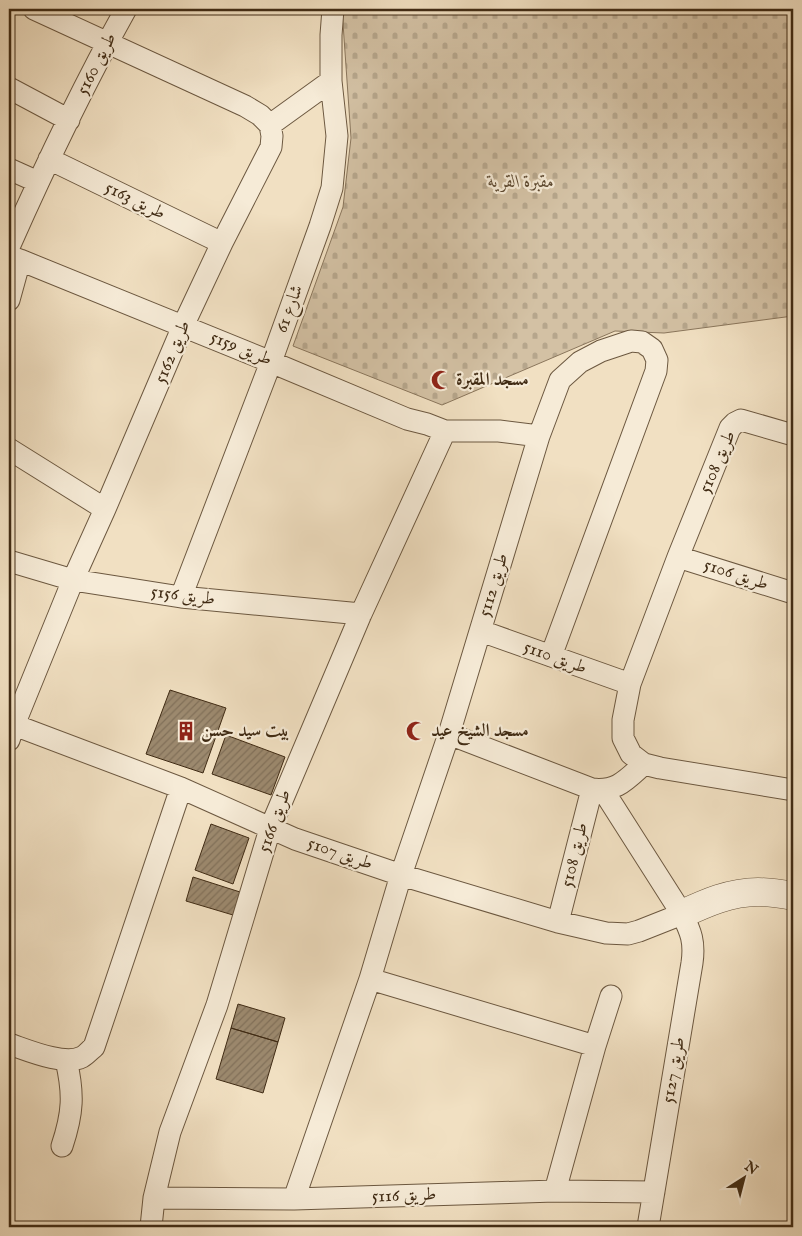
<svg xmlns="http://www.w3.org/2000/svg" width="802" height="1236" viewBox="0 0 802 1236" font-family="'IM FELL English',Amiri,serif">
<style>
.cemetery{fill:url(#cemetery-stones);stroke:#8a765c}
.building{fill:url(#building-hatch);stroke:#402b14}
.lines{fill:none;stroke-linecap:round;stroke-linejoin:round}
.minor-casing{stroke:#6c5840;stroke-width:23}
.tertiary-casing{stroke:#6c5840;stroke-width:29}
.minor{stroke:#f6ebd7;stroke-width:21}
.tertiary{stroke:#f6ebd7;stroke-width:28}
.labels{text-anchor:middle;dominant-baseline:central;stroke-width:4.5;stroke-linejoin:round;paint-order:stroke}
.street-label{font-size:18px;fill:#402b14;stroke:#f6ebd7}
.park-label{font-size:18px;font-style:italic;fill:#5d4931;stroke:#f6ebd7}
.poi-label{font-size:18px;font-weight:bold;fill:#402b14;stroke:#f6ebd7;text-anchor:start}
</style>
<defs>
<pattern id="cemetery-stones" width="16" height="16" patternUnits="userSpaceOnUse" patternTransform="scale(1.25)"><rect width="16" height="16" fill="#d3c1a4"/><path d="M2 7V4a2 2 0 0 1 4 0v3zM10 15v-3a2 2 0 0 1 4 0v3z" fill="#b6a68c"/></pattern>
<pattern id="building-hatch" width="6" height="6" patternUnits="userSpaceOnUse" patternTransform="scale(1.25)"><rect width="6" height="6" fill="#9c896e"/><path d="M-1 1l2-2M0 6l6-6M5 7l2-2" fill="none" stroke="#817059"/></pattern>
</defs>
<rect width="100%" height="100%" fill="#f1e0c2"/>
<filter id="stains"><feTurbulence type="fractalNoise" baseFrequency=".004" numOctaves="4"/><feColorMatrix values="0 0 0 0 .2 0 0 0 0 .09 0 0 0 0 .02 0 0 0 .5 -.17"/></filter>
<radialGradient id="worn" r=".72"><stop offset=".6" stop-color="#630" stop-opacity="0"/><stop offset="1" stop-color="#630" stop-opacity=".3"/></radialGradient>
<path class="cemetery" d="M342 9H793V316L664 333 615 331 442 405 293 346 343 207 351 138Z"/>
<path class="building" d="M170 690 226 708 203 773 146 754Z
M226 735 285 757 271 795 212 774Z
M211 824 249 838 233 884 195 870Z
M193 877 240 892 233 915 186 901Z
M238 1004 285 1018 278 1042 231 1028Z
M231 1028 278 1042 263 1093 216 1079Z"/>
<g class="lines">
<defs>
<path id="minor" d="M34 9 245 106 260 115 270 125
M9 88 69 120
M270 125 331 81
M49 159 222 243
M9 169 38 182
M9 247C45 166 83 86 126 9
M9 256 20 260 271 362 407 419 427 424 445 431H499L539 436 560 380 580 362 601 351 631 341 642 342 652 349 657 360 656 371 551 656
M9 300 20 260
M793 435 741 420 735 423 730 428 678 557 630 684 623 720V738L631 754 644 764 660 768 793 790
M539 436 449 734 401 875 370 979 595 1046
M9 449 105 509
M678 557 793 593
M9 561 73 580 181 597 361 614
M181 597 271 362 320 226 332 188 337 136 331 81V35L333 9
M481 631 630 684
M9 723 181 788 295 839 401 875 558 922 606 933 628 934 639 931 682 914
M449 734 592 789C617 792 626 780 644 764
M9 740 14 725 73 580 105 509 183 326 222 243 271 147 272 136 270 125
M603 790 682 914C691 932 695 942 692 963L648 1227
M558 922 592 789
M9 1044C27 1050 64 1066 82 1057 86 1055 90 1050 94 1047L181 788
M62 1146C73 1113 74 1094 66 1060
M555 1191 595 1046 611 996
M154 1198 294 1199 555 1191 654 1192
M294 1199 370 979
M151 1227 154 1198 170 1132 217 1005 270 829 361 614 445 431"/>
<path id="tertiary" d="M682 914C706 903 730 892 758 892 769 892 782 894 793 896"/>
</defs>
<use href="#minor" class="minor-casing"/>
<use href="#tertiary" class="tertiary-casing"/>
<use href="#minor" class="minor"/>
<use href="#tertiary" class="tertiary"/>
</g>
<defs>
<symbol id="mosque-bare" viewBox="-9 -9 18 18"><path d="M3.5-4.9A6 6 0 1 0 3.5 4.9A5 5 0 1 1 3.5-4.9Z" fill="#8f2418" stroke="#f6ebd7" stroke-width="2.5" paint-order="stroke"/></symbol>
<symbol id="building-bare" viewBox="-9 -9 18 18"><path d="M-4-6H4V6H1V3H-1V6H-4ZM-2.5-4.3h1.7v1.8h-1.7ZM.8-4.3h1.7v1.8H.8ZM-2.5-1h1.7V.8h-1.7ZM.8-1h1.7V.8H.8Z" fill="#8f2418" stroke="#f6ebd7" stroke-width="2.5" paint-order="stroke"/></symbol>
</defs>
<g fill-rule="evenodd">
<use href="#mosque-bare" x="427" y="366" width="28" height="28"/>
<use href="#building-bare" x="172" y="717" width="28" height="28"/>
<use href="#mosque-bare" x="402" y="717" width="28" height="28"/>
</g>
<g class="labels">
<g class="street-label">
<text transform="translate(97 64) rotate(-63)">طريق 5160</text>
<text transform="translate(135 201) rotate(26)">طريق 5163</text>
<text transform="translate(290 309) rotate(-70)">شارع 61</text>
<text transform="translate(241 349) rotate(22)">طريق 5159</text>
<text transform="translate(173 352) rotate(-67)">طريق 5162</text>
<text transform="translate(718 462) rotate(-66)">طريق 5108</text>
<text transform="translate(736 575) rotate(18)">طريق 5106</text>
<text transform="translate(494 585) rotate(-73)">طريق 5112</text>
<text transform="translate(183 596) rotate(7)">طريق 5156</text>
<text transform="translate(555 658) rotate(20)">طريق 5110</text>
<text transform="translate(275 821) rotate(-70)">طريق 5166</text>
<text transform="translate(340 854) rotate(19)">طريق 5107</text>
<text transform="translate(575 855) rotate(-76)">طريق 5108</text>
<text transform="translate(674 1070) rotate(-80)">طريق 5127</text>
<text transform="translate(404 1196) rotate(-2)">طريق 5116</text>
</g>
<g class="park-label">
<text x="521" y="182">مقبرة القرية</text>
</g>
<g class="poi-label">
<text x="456" y="380">مسجد المقبرة</text>
<text x="201" y="731">بيت سيد حسن</text>
<text x="431" y="731">مسجد الشيخ عيد</text>
</g>
</g>
<rect width="802" height="1236" fill="none" stroke="#f1e0c2" stroke-width="30"/>
<rect x="10" y="10" width="782" height="1216" fill="none" stroke="#402b14" stroke-width="2.5"/>
<rect x="15" y="15" width="772" height="1206" fill="none" stroke="#402b14"/>
<g transform="translate(744 1178) rotate(36)" stroke="#f6ebd7" stroke-width="4" paint-order="stroke">
<path d="M0-4L9 19L0 12L-9 19Z" fill="#402b14"/>
<text y="-8" font-size="14" font-weight="bold" text-anchor="middle" fill="#402b14">N</text>
</g>
<rect width="100%" height="100%" filter="url(#stains)"/>
<rect width="100%" height="100%" fill="url(#worn)"/>
</svg>
